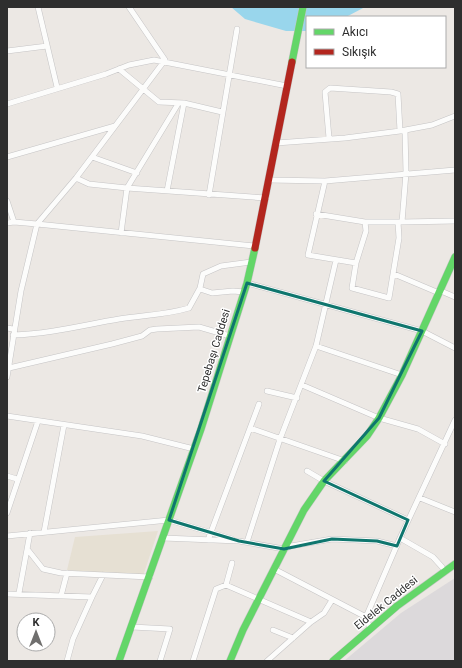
<svg xmlns="http://www.w3.org/2000/svg" width="462" height="668" viewBox="0 0 462 668" font-family="Roboto,sans-serif">
<style>
.industrial{fill:#dcd9db}
.education{fill:#e6e0d3}
.water{fill:#99d6ec}
.lines{fill:none;stroke-linecap:round;stroke-linejoin:round}
.street-casing{stroke:#c5c4c5;stroke-width:6}
.fast-casing{stroke:#c5c4c5;stroke-width:8}
.jam-casing{stroke:#c5c4c5;stroke-width:8}
.street{stroke:#fcfcfb;stroke-width:5}
.fast{stroke:#63d668;stroke-width:7}
.jam{stroke:#b3261e;stroke-width:7}
.marked{fill:none;stroke:#0f766e;stroke-width:3;stroke-linejoin:round}
.labels{text-anchor:middle;dominant-baseline:central;stroke-width:3;stroke-linejoin:round;paint-order:stroke}
.street-label{font-size:11px;fill:#2e2e2e;stroke:#fff}
</style>
<rect width="100%" height="100%" fill="#ece8e4"/>
<path class="industrial" d="M455 578V661H344L401 613Z"/>
<path class="education" d="M158 531 143 576 67 570 75 537Z"/>
<path class="water" d="M231 7H365L346 17H307V31H286L245 19Z"/>
<g class="lines">
<defs>
<path id="street" d="M38 7 57 87
M7 51 47 46
M119 69 159 102 184 103 222 112
M7 104 106 74 129 65 154 60 287 86
M405 130 406 173 402 222 455 221
M329 138 325 92 330 88 391 92 398 94 400 131 432 125 455 116
M276 143 345 138 400 131
M7 157 115 126
M92 157 137 173
M76 178 89 184 127 188 266 198
M269 180 325 181 455 170
M325 181 308 255 356 263
M167 191 184 103
M209 195 237 29
M7 201 14 222
M316 214 365 222H401
M365 222 366 231 356 263 352 288 389 298 399 238 398 222
M7 223 14 222 37 224 254 246
M121 233 127 188 178 104
M394 274 439 293
M247 283 422 331 455 348
M200 289 212 293 233 291 244 292
M441 291 455 297
M7 328 13 329
M13 335C49 334 84 325 119 319 143 315 166 315 189 308L200 288 203 274 221 266 251 262
M316 346 402 375
M9 368 112 344 142 336 150 330 157 329 199 327 230 336
M7 377 21 291 37 224 76 178 165 60 129 7
M302 385 379 418 418 429 445 444
M267 391 297 398
M7 416 142 436 194 449
M250 428 345 461
M307 471 324 481 408 520
M7 476 17 479
M420 498 455 512
M7 513 38 421
M44 532 64 425
M7 536 169 520 232 539
M163 538 239 541 284 549 291 546 332 539 377 541 397 546
M400 538 433 557 442 567
M208 540 259 404
M247 542 280 439 316 346 336 260
M28 550 43 569 61 573 150 577
M274 569 366 617
M226 585 232 563
M19 593 30 533
M7 594 92 597 103 575
M61 596 67 573
M132 627 170 629 160 661
M370 629 366 617 400 538 455 420
M273 630 293 638
M67 661 73 639 92 597
M193 661 216 589 226 585 311 622
M267 661 311 622 324 613 332 600"/>
<path id="fast" d="M292 62 303 7
M119 661 201 429 247 283 255 248
M230 661 243 630 304 510 324 481 367 436 379 418 402 375 455 257
M333 661 397 606 455 564"/>
<path id="jam" d="M255 248 292 62"/>
</defs>
<use href="#street" class="street-casing"/>
<use href="#fast" class="fast-casing"/>
<use href="#jam" class="jam-casing"/>
<use href="#street" class="street"/>
<use href="#fast" class="fast"/>
<use href="#jam" class="jam"/>
</g>
<path class="marked" d="M247 283 422 331 379 418 324 481 408 520 397 546 377 541 332 539 284 549 239 541 169 520Z"/>
<g class="labels">
<g class="street-label">
<text transform="translate(214 351) rotate(-73)">Tepebaşı Caddesi</text>
<text transform="translate(386 603) rotate(-39)">Eldelek Caddesi</text>
</g>
</g>
<rect width="462" height="668" fill="none" stroke="#2e2e2e" stroke-width="16"/>
<rect x="306" y="16" width="140" height="52" fill="#ffffff" stroke="#ababab"/>
<rect x="314" y="29" width="20" height="6" fill="#63d668" stroke="#ababab"/>
<text x="342" y="36" font-size="12" fill="#2e2e2e">Akıcı</text>
<rect x="314" y="49" width="20" height="6" fill="#b3261e" stroke="#ababab"/>
<text x="342" y="56" font-size="12" fill="#2e2e2e">Sıkışık</text>
<g transform="translate(36 632)"><circle r="19" fill="#ffffff" stroke="#ababab"/>
<path d="M0-3L7 15L0 10L-7 15Z" fill="#706f6e"/>
<text y="-6" font-size="11" font-weight="bold" text-anchor="middle" fill="#2e2e2e">K</text>
</g>
</svg>
